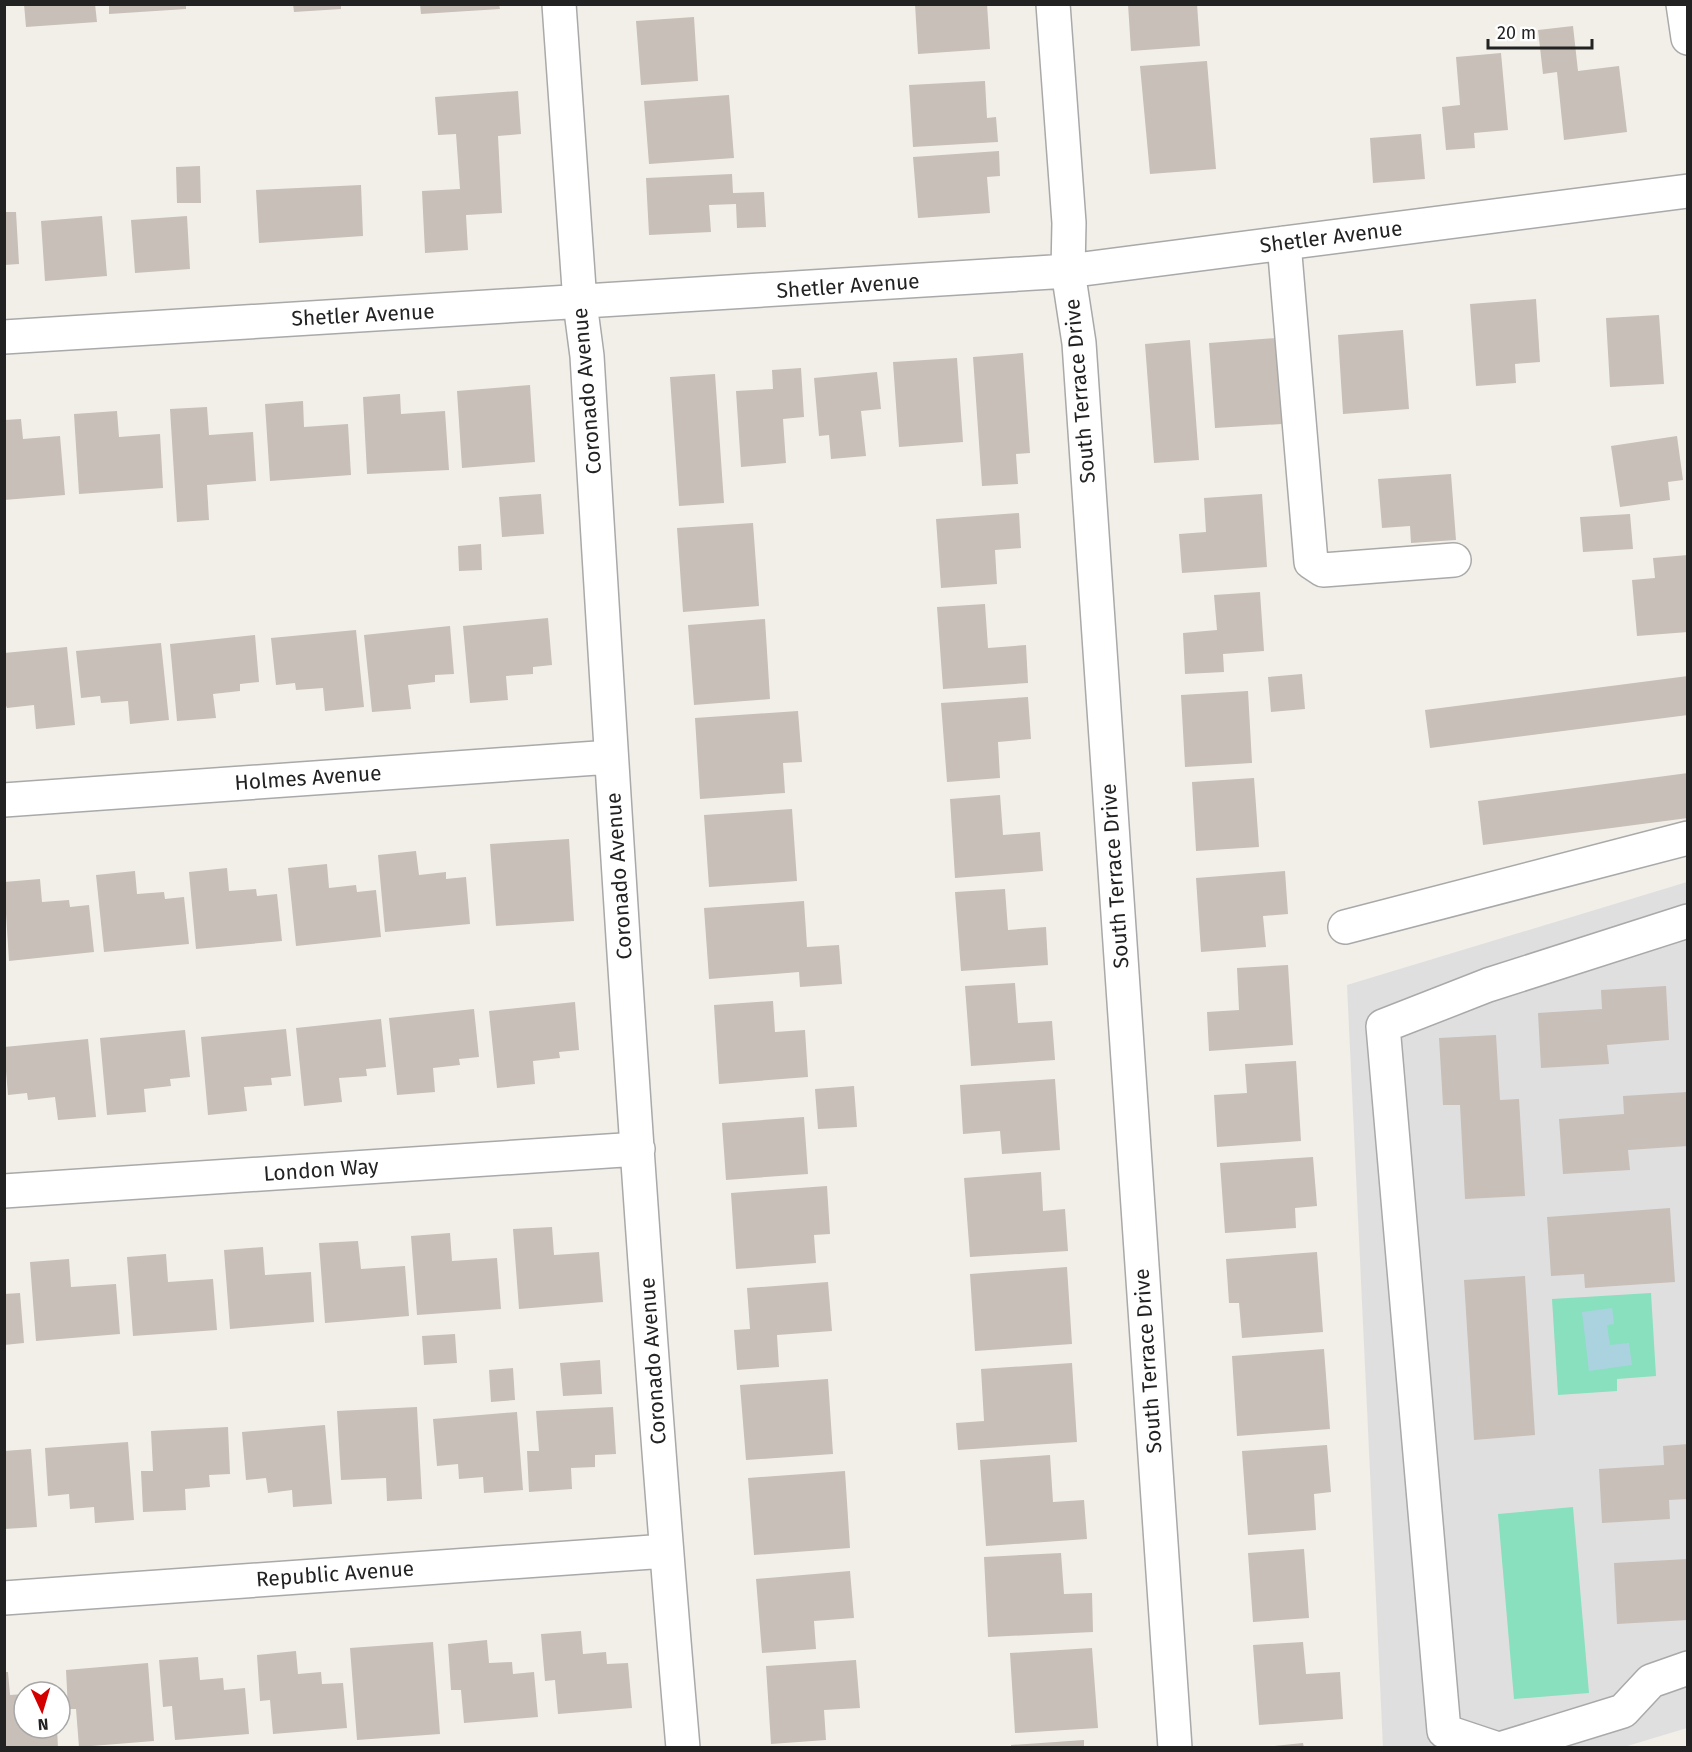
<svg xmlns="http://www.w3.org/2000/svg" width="1692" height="1752" viewBox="0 0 1692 1752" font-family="'Fira Sans',sans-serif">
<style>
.residential{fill:#e0dfdf}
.pitch{fill:#88e0be}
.water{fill:#aad3df}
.building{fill:#c7bfb8}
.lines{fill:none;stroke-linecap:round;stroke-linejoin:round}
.minor-casing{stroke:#a9a9a9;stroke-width:36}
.minor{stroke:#fff;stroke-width:33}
.labels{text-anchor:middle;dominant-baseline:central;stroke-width:6;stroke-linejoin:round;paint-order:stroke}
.street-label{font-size:21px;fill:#222;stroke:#fff}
</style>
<rect width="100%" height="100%" fill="#f2efe9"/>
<path class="residential" d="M1687 882V1728L1624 1747H1383L1347 985Z"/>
<path class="pitch" d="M1651 1293 1656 1376 1617 1379V1391L1558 1395 1552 1299Z
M1573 1507 1589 1693 1514 1699 1498 1514Z"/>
<path class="water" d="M1612 1308 1614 1324 1607 1325 1610 1345 1629 1343 1632 1365 1589 1371 1582 1312Z"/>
<path class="building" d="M24 4H95L97 22 26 27Z
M109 4H186V9L109 14Z
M293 4H341V9L294 12Z
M420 4H499L500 9 421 14Z
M915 4H987L990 49 918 54Z
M1128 4H1197L1200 46 1131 51Z
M694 17 698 81 641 85 636 21Z
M1573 26 1578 71 1619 66 1627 132 1564 140 1557 72 1543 74 1538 30Z
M1501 53 1508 130 1474 133 1475 148 1446 150 1442 107 1460 105 1456 57Z
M1207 61 1216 169 1150 174 1140 66Z
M985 81 987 118 996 117 998 142 913 147 909 85Z
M518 91 521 134 498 136 502 213 466 215 468 250 425 253 422 191 460 189 456 134 438 135 435 97Z
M729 95 734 158 649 164 644 101Z
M1421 134 1425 179 1373 183 1370 138Z
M999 151 1000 176 987 177 990 213 918 218 913 157Z
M200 166 201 203H177L176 167Z
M732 174 733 193 764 192 766 227 737 228 736 204 709 205 711 232 649 235 646 178Z
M361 185 363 236 259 243 256 190Z
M4 212H16L19 264 4 265Z
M102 216 107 276 45 281 41 221Z
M187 216 190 269 135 273 131 220Z
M1536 299 1540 362 1515 364 1516 383 1476 386 1470 304Z
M1659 315 1664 384 1610 387 1606 318Z
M1403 330 1409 409 1343 414 1338 335Z
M1276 338 1282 424 1215 428 1209 343Z
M1190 340 1199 460 1154 463 1145 344Z
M1023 353 1030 453 1016 454 1018 484 982 486 973 357Z
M957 358 963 442 899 447 893 362Z
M801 368 804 417 783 419 786 463 741 467 736 391 773 389 772 370Z
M877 372 881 409 861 411 866 456 831 459 829 435 819 436 814 378Z
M715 374 724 503 679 506 670 377Z
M530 385 535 462 462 468 457 391Z
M400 394 401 414 445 411 449 470 367 474 363 397Z
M303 401 304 427 348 424 351 475 270 481 265 404Z
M207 407 209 435 253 432 256 481 207 485 209 520 177 522 170 409Z
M117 411 119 437 160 434 163 488 79 494 74 414Z
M21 419 23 439 60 436 65 495 4 500V420Z
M1677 436 1683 480 1668 482 1670 500 1620 507 1611 446Z
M1451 474 1456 540 1411 543 1410 526 1382 528 1378 479Z
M541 494 544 534 502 537 499 497Z
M1262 494 1267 567 1182 573 1179 534 1206 532 1204 498Z
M1019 513 1021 548 995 550 997 584 941 588 936 519Z
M1630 514 1633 549 1583 552 1580 517Z
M753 523 759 606 683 612 677 528Z
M481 544 482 570 459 571 458 546Z
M1688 555V632L1637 636 1632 580 1655 578 1653 558Z
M1260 592 1264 651 1223 654 1224 672 1185 674 1183 633 1217 630 1214 595Z
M985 604 988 648 1026 645 1028 683 943 689 937 607Z
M548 618 552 665 533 667V674L506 676 508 700 470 703 463 626Z
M765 619 770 699 694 705 688 625Z
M450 626 454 674 435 675V682L408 685 411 709 372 712 364 635Z
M356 630 364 707 325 711 323 688 296 690 295 683 276 685 271 638Z
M255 635 259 682 240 684V691L213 694 216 718 177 721 170 644Z
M161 643 169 720 130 724 128 701 101 703 100 696 81 698 76 651Z
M67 647 75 725 36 729 34 705 7 708 4 701V653Z
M1302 674 1305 709 1271 712 1268 677Z
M1688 676V715L1430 748 1425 710Z
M1248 691 1252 763 1185 767 1181 695Z
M1028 697 1031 739 998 742 1000 778 947 782 941 703Z
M798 711 802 762 783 763 785 793 700 799 695 718Z
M1688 773V818L1483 845 1478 801Z
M1254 778 1259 847 1196 851 1192 782Z
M1000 795 1003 835 1040 832 1043 871 955 878 950 799Z
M792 809 797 881 709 887 704 815Z
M569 839 574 921 496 926 490 844Z
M416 851 419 875 446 872V879L466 877 470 924 385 932 378 855Z
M327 864 329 888 356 885 357 892 376 890 381 937 296 946 288 868Z
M227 868 229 891 256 889 257 896 277 894 282 941 196 949 189 872Z
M135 871 137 894 164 892 165 899 184 897 189 944 104 952 96 875Z
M1285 871 1288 914 1263 916 1266 947 1201 952 1196 878Z
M40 879 42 902 69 900 70 907 89 905 94 952 9 961 4 882Z
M1005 889 1008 930 1046 927 1048 965 961 971 955 892Z
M804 901 807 947 839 945 842 984 800 987 799 972 709 979 704 908Z
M1288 965 1293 1045 1209 1051 1207 1012 1239 1010 1237 968Z
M1015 983 1018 1023 1052 1021 1055 1060 971 1066 965 986Z
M1666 986 1669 1040 1607 1045 1609 1064 1541 1068 1538 1013 1602 1009 1601 990Z
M773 1001 775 1032 805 1030 808 1077 719 1084 714 1005Z
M575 1002 579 1050 559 1052 560 1058 533 1061 535 1084 497 1088 489 1011Z
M474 1009 479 1057 459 1059 460 1065 433 1068 435 1092 397 1095 389 1018Z
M381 1019 386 1067 366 1069 367 1076 339 1078 342 1102 304 1106 296 1028Z
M286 1029 291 1076 271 1078 272 1085 244 1087 247 1111 208 1115 201 1037Z
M185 1030 190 1077 170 1079 171 1086 144 1089 146 1112 107 1115 100 1038Z
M1496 1035 1500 1100 1519 1099 1525 1196 1465 1199 1460 1105H1443L1439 1038Z
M88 1039 96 1117 58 1120 55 1097 28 1100 27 1093 8 1095 4 1047Z
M1296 1061 1301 1141 1217 1147 1214 1095 1247 1093 1245 1064Z
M1055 1079 1060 1150 1002 1154 1000 1131 963 1134 960 1085Z
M854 1086 857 1127 818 1129 815 1089Z
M1688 1092V1146L1628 1150 1630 1170 1563 1174 1559 1119 1624 1114 1623 1096Z
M804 1117 808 1174 726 1180 722 1123Z
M1313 1157 1317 1206 1295 1208 1296 1228 1225 1233 1220 1163Z
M1041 1172 1043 1211 1065 1209 1068 1251 970 1257 964 1178Z
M827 1186 830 1234 814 1235 816 1263 736 1269 731 1193Z
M1670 1208 1675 1282 1585 1288 1584 1274 1551 1276 1547 1217Z
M552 1227 554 1255 599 1252 603 1302 519 1309 513 1229Z
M450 1233 452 1261 497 1258 501 1309 417 1315 411 1236Z
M358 1241 361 1269 405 1266 409 1316 325 1323 319 1243Z
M263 1247 265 1275 311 1272 314 1322 230 1329 224 1250Z
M1317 1252 1323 1332 1242 1338 1239 1303H1229L1226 1259Z
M166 1254 168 1282 213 1279 217 1330 133 1336 127 1257Z
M69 1259 71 1287 116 1284 120 1334 36 1341 30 1262Z
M1067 1267 1072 1344 975 1351 970 1274Z
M1525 1276 1535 1435 1474 1440 1464 1280Z
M828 1282 832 1331 777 1335 779 1367 737 1370 734 1330 750 1329 747 1288Z
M20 1293 24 1343 4 1345V1294Z
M455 1334 457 1363 424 1365 422 1336Z
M1324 1349 1330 1429 1237 1436 1232 1356Z
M600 1360 602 1394 563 1396 560 1363Z
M1072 1363 1077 1442 958 1450 956 1423 984 1421 981 1369Z
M513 1368 515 1400 491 1402 489 1370Z
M828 1379 833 1454 746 1460 740 1385Z
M417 1407 422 1499 387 1501 386 1478 341 1480 337 1411Z
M613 1407 616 1454 595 1455V1467L571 1468 572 1489 529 1492 527 1451H539L536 1411Z
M517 1412 523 1490 484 1493 483 1477 459 1479 458 1464 437 1466 433 1419Z
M325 1425 332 1504 293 1507 292 1490 268 1493 266 1478 246 1480 242 1432Z
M228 1427 230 1474 209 1475 210 1487 185 1489 186 1510 143 1512 141 1471H153L151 1431Z
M128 1442 134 1520 95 1523 94 1507 70 1509 69 1494 48 1496 45 1448Z
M1688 1444V1499L1669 1500 1670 1519 1602 1523 1599 1469 1664 1465 1663 1446Z
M1327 1445 1331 1492 1314 1494 1316 1530 1248 1535 1242 1451Z
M31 1449 37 1527 4 1529V1451Z
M1050 1455 1053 1502 1084 1500 1087 1539 986 1546 980 1460Z
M845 1471 850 1548 754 1555 748 1478Z
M1304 1549 1309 1618 1253 1622 1248 1553Z
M1061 1553 1064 1594 1092 1593 1093 1632 988 1637 984 1557Z
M1688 1559V1620L1617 1624 1614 1563Z
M850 1571 854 1618 814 1621 816 1649 762 1653 756 1579Z
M581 1631 583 1654 606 1652 607 1664 628 1663 632 1708 558 1714 555 1680 545 1681 541 1634Z
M487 1640 489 1663 512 1662 513 1674 534 1672 538 1717 464 1723 461 1690H451L448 1644Z
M433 1642 440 1734 357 1740 350 1648Z
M1303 1642 1306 1674 1340 1672 1343 1719 1259 1725 1253 1645Z
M1092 1648 1098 1728 1015 1733 1010 1653Z
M296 1651 298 1674 321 1672 322 1684 343 1683 347 1728 273 1734 270 1700 260 1701 257 1655Z
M198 1657 200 1680 223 1678 224 1690 245 1688 249 1734 175 1740 172 1706 163 1707 159 1660Z
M856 1660 860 1708 824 1710 826 1740 771 1744 766 1666Z
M148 1663 154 1741 79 1747 76 1709H68L66 1670Z
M5 1672H8L10 1695 24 1694V1728H57L58 1748H5Z
M1084 1740V1748H1011V1745Z
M1303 1743 1304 1748H1274V1746Z"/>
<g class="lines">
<defs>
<path id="minor" d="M559 4 580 303 587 356C615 820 643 1284 683 1748
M1053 4 1069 223 1068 271 1079 343 1175 1748
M1683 4 1688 38
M1284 243 1311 562 1323 570 1454 560
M4 337 1068 271 1688 191
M4 800 611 757
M1345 927 1688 838
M4 1191 638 1149
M4 1598 666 1551
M1495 1748 1444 1731 1383 1026 1488 985 1688 921
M1503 1748 1623 1711 1651 1681 1688 1668"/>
</defs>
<use href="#minor" class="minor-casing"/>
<use href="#minor" class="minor"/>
</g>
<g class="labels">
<g class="street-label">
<text transform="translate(1331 237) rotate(-7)">Shetler Avenue</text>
<text transform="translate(848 286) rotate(-4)">Shetler Avenue</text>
<text transform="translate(363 315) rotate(-3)">Shetler Avenue</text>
<text transform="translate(587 391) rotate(-95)">Coronado Avenue</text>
<text transform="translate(1080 391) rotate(-95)">South Terrace Drive</text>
<text transform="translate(308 778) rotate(-4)">Holmes Avenue</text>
<text transform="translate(619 876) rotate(-94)">Coronado Avenue</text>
<text transform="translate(1115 876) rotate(-94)">South Terrace Drive</text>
<text transform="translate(321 1170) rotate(-4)">London Way</text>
<text transform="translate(653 1361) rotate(-94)">Coronado Avenue</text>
<text transform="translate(1148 1361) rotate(-94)">South Terrace Drive</text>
<text transform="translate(335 1574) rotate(-4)">Republic Avenue</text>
</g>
</g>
<rect width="1692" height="1752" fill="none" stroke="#222222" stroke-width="12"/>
<g transform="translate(42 1710) rotate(176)"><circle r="28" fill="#ffffff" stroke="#a7a7a7" stroke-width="1.5"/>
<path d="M0-4.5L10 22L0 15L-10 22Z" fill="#d40000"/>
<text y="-9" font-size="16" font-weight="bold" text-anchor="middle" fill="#222222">N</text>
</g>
<path d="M1488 39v9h104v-9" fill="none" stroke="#222222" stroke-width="3"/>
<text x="1497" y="39" font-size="18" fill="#222222" stroke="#ffffff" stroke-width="4.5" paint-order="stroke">20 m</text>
</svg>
